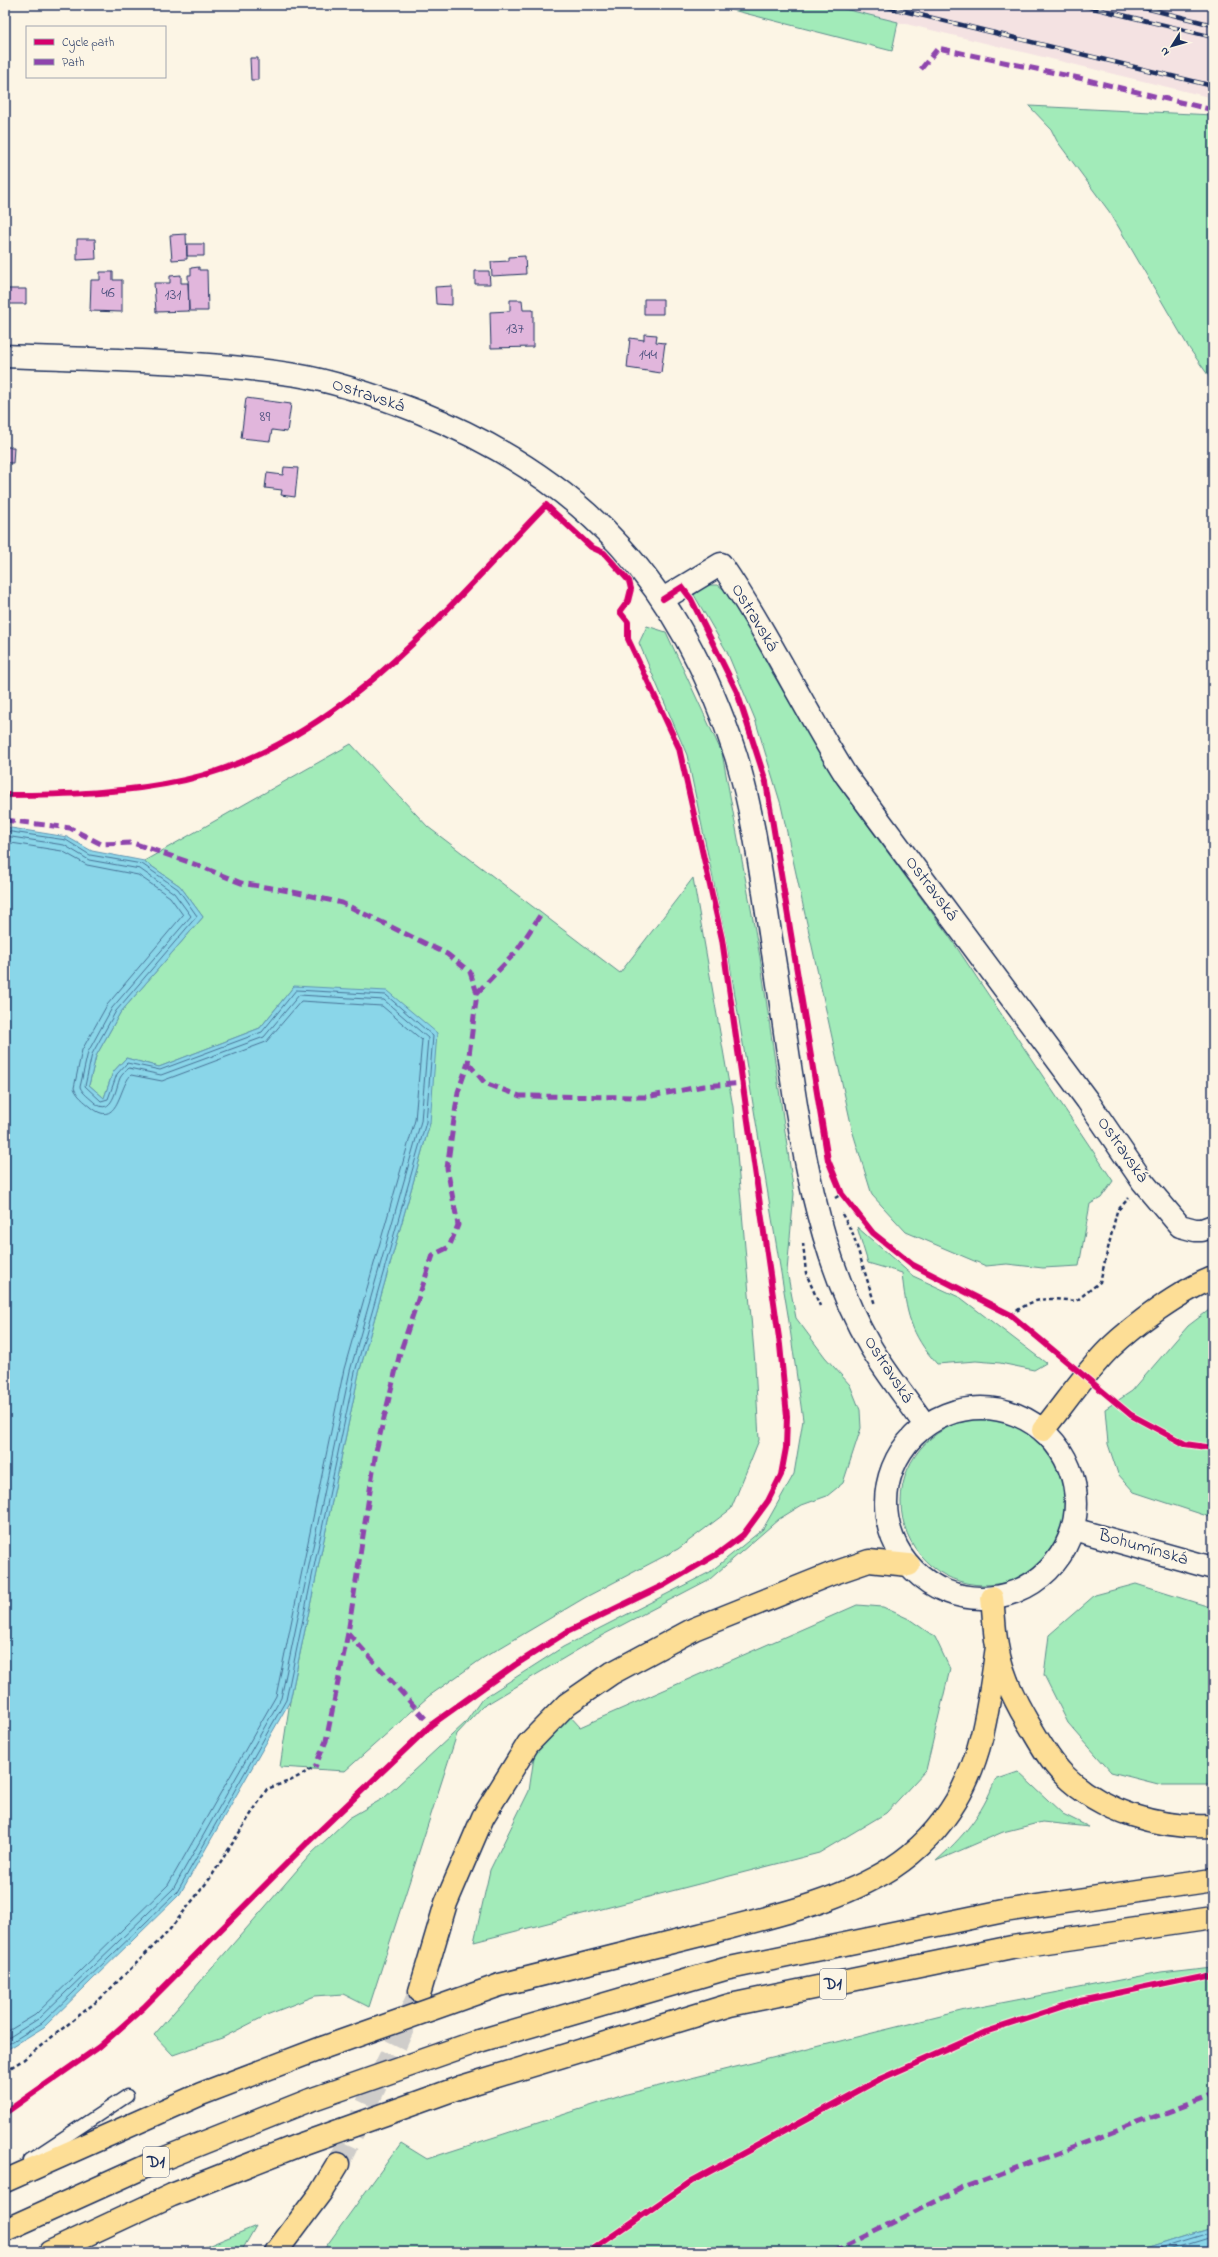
<svg xmlns="http://www.w3.org/2000/svg" width="1218" height="2257" viewBox="0 0 1218 2257" font-family="'Indie Flower',sans-serif">
<style>
.built{fill:#f4e2e2}
.green{fill:#a2ebb9;stroke:#5e8d8c}
.water{fill:#8ad6e9;stroke:#5e93b1}
.lines{fill:none;stroke-linecap:round;stroke-linejoin:round}
.shore{stroke:#477296;stroke-width:1}
.building{fill:#e1b6dc;stroke:#1b2f5e}
.highway-tunnel{stroke:#cfcdca;stroke-width:22;stroke-dasharray:22 11;stroke-linecap:butt}
.lane-casing{stroke:#1b2f5e;stroke-width:15}
.street-casing{stroke:#1b2f5e;stroke-width:25}
.secondary-casing{stroke:#1b2f5e;stroke-width:25}
.highway-casing{stroke:#1b2f5e;stroke-width:25}
.path{stroke:#1b2f5e;stroke-width:2.5;stroke-dasharray:4 3;stroke-linecap:butt}
.lane{stroke:#fcf5e5;stroke-width:12}
.street{stroke:#fcf5e5;stroke-width:22}
.secondary{stroke:#fcf5e5;stroke-width:22}
.highway{stroke:#fdde96;stroke-width:22}
.rail-casing{stroke:#1b2f5e;stroke-width:4.5}
.rail{stroke:#fcf5e5;stroke-width:3;stroke-dasharray:9;stroke-linecap:butt}
.highway-bridge-casing{stroke:#1b2f5e;stroke-width:25;stroke-linecap:butt}
.highway-bridge{stroke:#fdde96;stroke-width:22}
.quiet{stroke:#8e44ad;stroke-width:5;stroke-dasharray:10 5;stroke-linecap:butt}
.cycleway-casing{stroke:#fcf5e5;stroke-width:8}
.cycleway{stroke:#d6006c;stroke-width:6}
.labels{text-anchor:middle;dominant-baseline:central;stroke-width:4;stroke-linejoin:round;paint-order:stroke}
.number-label{font-size:16px;fill:#4c517e}
.shield{fill:#fcf5e5;stroke:#5e6a86;stroke-width:1}
.shield-label{font-size:17px;font-weight:bold;fill:#1b2f5e}
.street-label{font-size:18px;fill:#1b2f5e;stroke:#fcf5e5}
</style>
<rect width="100%" height="100%" fill="#fcf5e5"/>
<filter id="ink" filterUnits="userSpaceOnUse"><feTurbulence type="fractalNoise" baseFrequency=".025" numOctaves="2"/><feDisplacementMap in="SourceGraphic" scale="8" xChannelSelector="R" yChannelSelector="G"/><feConvolveMatrix kernelMatrix="1 2 1 2 8 2 1 2 1" color-interpolation-filters="sRGB"/></filter>
<g filter="url(#ink)">
<path class="built" d="M828 5 1213 6V98L898 22Z"/>
<path class="green" d="M713 5H828L898 22 892 51Z
M1029 106 1213 115V382L1189 348 1111 214 1057 141 1051 129Z
M706 585H718L732 596 770 669 839 786 949 936 1113 1181 1101 1198 1090 1204 1079 1266 1043 1268 1007 1264 986 1266 906 1232 872 1195 853 1133 781 805 755 719 727 652 694 595Z
M647 626 666 632 722 753 760 957 794 1194 787 1271 796 1318 825 1357 850 1385 860 1410 861 1428 843 1483 827 1496 802 1505 779 1519 710 1579 601 1636 482 1707 457 1734 369 2007 343 1994 315 1996 269 2014 222 2038 173 2055 154 2035 311 1854 349 1818 384 1798 465 1723 482 1699 563 1647 710 1572 763 1529 794 1474 803 1420 788 1315 726 941 687 755 639 643Z
M351 744 428 827 620 973 693 878 733 1107 755 1364 759 1440 731 1509 678 1549 586 1597 483 1658 429 1696 345 1771 280 1767 290 1701 359 1373 430 1123 294 986 260 1028 159 1067 126 1058 113 1072 104 1098 89 1085 96 1056 120 1013 203 917 180 886 144 861Z
M857 1227 913 1276 961 1298 1046 1363 1034 1370 1000 1363 976 1361 937 1364C910 1334 906 1312 902 1273L868 1263Z
M1213 1307V1518L1134 1492 1118 1474 1108 1444 1105 1409 1132 1391 1188 1326Z
M901 1502a83 83 0 1 1 166 0a83 83 0 1 1-166 0Z
M1136 1584 1213 1608V1785H1162L1111 1772 1068 1723 1044 1675 1049 1635 1095 1595Z
M857 1605 883 1607 909 1619 935 1637 950 1669 926 1770 886 1813 819 1853 474 1942 490 1870 529 1791 535 1750 569 1715 580 1727Z
M1018 1772 1063 1814 1089 1827 1042 1822 1003 1832 936 1861C963 1837 982 1815 995 1780Z
M1213 1966V2227L1134 2252H322L401 2143 427 2159 627 2094 965 2010 1161 1972Z
M256 2226 241 2252H193Z"/>
<path class="water" d="M5 827 67 837 92 851 144 861 180 886 203 917 120 1013 96 1056 89 1085 104 1098 113 1072 126 1058 159 1067 260 1028 294 986 387 991 437 1033 430 1123 359 1373 290 1701 180 1894 44 2027 5 2051Z
M1213 2227V2252H1134Z"/>
<g class="lines">
<path class="shore" d="M5 831 66 840 90 855 142 864 178 889 197 916 116 1011 92 1054 85 1086 101 1101 108 1099 117 1074 127 1063 160 1070 262 1032 296 990 386 995 433 1036 426 1122 355 1372 286 1700 177 1892 42 2023 5 2046
M5 836 64 845 89 860 140 869 174 893 191 916 112 1008 88 1052 80 1087C83 1094 90 1098 95 1103 112 1117 116 1088 120 1078 122 1074 126 1071 129 1068L161 1075 264 1037 299 995 384 1000 428 1038 421 1121 350 1371 281 1698 173 1889 38 2019 5 2040
M5 842 62 851 87 865 138 875 170 897 183 915 107 1005 82 1050 74 1088C77 1096 84 1101 91 1107 118 1130 119 1086 131 1075L162 1081 266 1042 301 1001 382 1006 422 1040 415 1120 344 1369 276 1696 168 1885 35 2015 5 2033
M1148 2252 1213 2232
M1164 2252 1213 2237"/>
</g>
<path class="building" d="M250 58H258V80H251Z
M186 234 187 259 172 260 170 235Z
M77 239H95L96 259 77 260Z
M187 244H204V256H187Z
M525 256 526 274 492 276 491 262 509 261V257Z
M199 267V270H207L208 311H189L188 275H191V268Z
M475 271H489L490 284H475Z
M100 272H113V280H122V312L90 311 91 280H100Z
M181 275V283H188L189 311 156 312 154 283H170V276Z
M452 286V305L436 304 435 287Z
M7 289H26V304H7Z
M644 299H663V314H644Z
M510 300H522L523 310H533V347L491 348 490 312 510 311Z
M644 334 657 335 656 342 665 343 661 373 627 368 630 338 644 340Z
M246 398 291 404 287 432 272 430 270 441 241 438Z
M5 447H14L13 463H5Z
M284 467 298 468 295 497 281 495 282 490 265 488 267 473 283 475Z"/>
<g class="lines">
<path class="highway-tunnel" d="M338 2164 396 2044 420 1991"/>
<defs>
<path id="lane" d="M30 2160 127 2096"/>
<path id="street" d="M663 599 721 564C767 631 802 705 845 774L1087 1100 1143 1182 1180 1226 1195 1230H1202L1213 1226"/>
<path id="secondary" d="M5 356C102 360 199 360 296 375 338 382 380 397 419 412 586 479 681 586 736 756 757 825 764 900 776 971 795 1092 807 1238 870 1346 886 1373 907 1399 925 1425
M886 1503a95 95 0 1 1 190 0a95 95 0 1 1-190 0Z
M1073 1529 1213 1568"/>
<path id="highway" d="M1043 1430C1065 1403 1085 1373 1109 1349 1135 1324 1180 1291 1213 1278
M992 1598C994 1614 994 1630 997 1646 1001 1672 1014 1699 1027 1721 1038 1739 1048 1759 1063 1774 1101 1812 1160 1829 1213 1826
M500 1985C567 1968 634 1952 700 1935 765 1918 835 1904 892 1868 918 1851 940 1828 956 1801 984 1754 989 1700 997 1647
M420 1991 446 1903 483 1817 528 1744 567 1704 612 1673 694 1629 831 1574 869 1561 909 1565
M479 2041 725 1969 1004 1911 1213 1880
M461 2087 730 2005 1012 1947 1213 1918
M5 2181 201 2094 322 2048
M5 2230 160 2160 310 2100
M50 2252 172 2195 299 2145
M276 2252 321 2192 338 2164"/>
</defs>
<use href="#lane" class="lane-casing"/>
<use href="#street" class="street-casing"/>
<use href="#secondary" class="secondary-casing"/>
<use href="#highway" class="highway-casing"/>
<path class="path" d="M628 622 620 612 628 601 630 593
M835 1198 842 1194
M842 1214 853 1234 875 1305
M803 1243 806 1273 820 1306
M1011 1315C1036 1296 1045 1298 1076 1301L1100 1282 1117 1211 1129 1198
M5 2071 23 2060 101 1998 167 1933 211 1877 267 1789 292 1780 315 1767"/>
<use href="#lane" class="lane"/>
<use href="#street" class="street"/>
<use href="#secondary" class="secondary"/>
<use href="#highway" class="highway"/>
<defs>
<path id="rail" d="M879 5 1213 86
M1081 5 1213 37
M1133 5 1213 25"/>
</defs>
<use href="#rail" class="rail-casing"/>
<use href="#rail" class="rail"/>
<defs>
<path id="highway-bridge" d="M322 2048 500 1985
M310 2100 479 2041
M299 2145 461 2087"/>
</defs>
<use href="#highway-bridge" class="highway-bridge-casing"/>
<use href="#highway-bridge" class="highway-bridge"/>
<path class="quiet" d="M921 69 938 48 1079 78 1213 110
M5 820 70 828 101 844 133 843 197 865 241 883 289 891 342 903 447 954 470 972 477 993 468 1063 458 1092 447 1168 458 1225 449 1247 433 1255 400 1353 376 1451 348 1633 326 1741 315 1767
M477 993 516 952 541 914
M468 1063 485 1083 520 1096 646 1097 704 1086 744 1083
M348 1633 431 1725
M833 2252 961 2189 1213 2095"/>
<defs>
<path id="cycleway" d="M663 599 682 587 691 599 737 692 766 782 828 1160 842 1194 873 1233 913 1265 1011 1315 1131 1415 1185 1444 1213 1448
M5 795C64 795 127 793 185 780 338 745 442 613 546 505L591 547 604 553 629 581 631 589 628 601 620 612 628 622V639L679 748 722 939 780 1345 787 1416 786 1448 781 1475 768 1501 743 1535 719 1553 666 1584 567 1632 515 1665 431 1725 307 1843 144 2007 99 2047 5 2113
M589 2252 692 2181 880 2079 986 2032 1080 2001 1213 1973"/>
</defs>
<use href="#cycleway" class="cycleway-casing"/>
<use href="#cycleway" class="cycleway"/>
</g>
</g>
<g class="labels">
<g class="number-label">
<text x="108" y="293">46</text>
<text x="173" y="295">131</text>
<text x="515" y="329">137</text>
<text x="648" y="355">144</text>
<text x="265" y="417">89</text>
</g>
<g class="shield">
<rect x="820" y="1969" width="26" height="30" rx="3"/>
<rect x="143" y="2147" width="26" height="30" rx="3"/>
</g>
<g class="shield-label">
<text x="833" y="1984">D1</text>
<text x="156" y="2162">D1</text>
</g>
<g class="street-label">
<text transform="translate(368 396) rotate(18)">Ostravská</text>
<text transform="translate(754 618) rotate(59)">Ostravská</text>
<text transform="translate(931 889) rotate(53)">Ostravská</text>
<text transform="translate(1122 1150) rotate(55)">Ostravská</text>
<text transform="translate(888 1370) rotate(57)">Ostravská</text>
<text transform="translate(1143 1548) rotate(16)">Bohumínská</text>
</g>
</g>
<rect width="1218" height="2257" fill="none" stroke="#fcf5e5" stroke-width="20"/>
<rect x="10" y="10" width="1198" height="2237" fill="none" stroke="#1b2f5e" stroke-width="1.5" filter="url(#ink)"/>
<rect x="26" y="26" width="140" height="52" fill="#fcf5e5" stroke="#a2a6af"/>
<rect x="34" y="39" width="20" height="6" fill="#d6006c" stroke="#a2a6af"/>
<text x="62" y="46" font-size="12" fill="#1b2f5e">Cycle path</text>
<rect x="34" y="59" width="20" height="6" fill="#8e44ad" stroke="#a2a6af"/>
<text x="62" y="66" font-size="12" fill="#1b2f5e">Path</text>
<g transform="translate(1172 46) rotate(233)" stroke="#fcf5e5" stroke-width="3" paint-order="stroke">
<path d="M0-3L7 15L0 10L-7 15Z" fill="#1b2f5e"/>
<text y="-6" font-size="11" font-weight="bold" text-anchor="middle" fill="#1b2f5e">N</text>
</g>
</svg>
